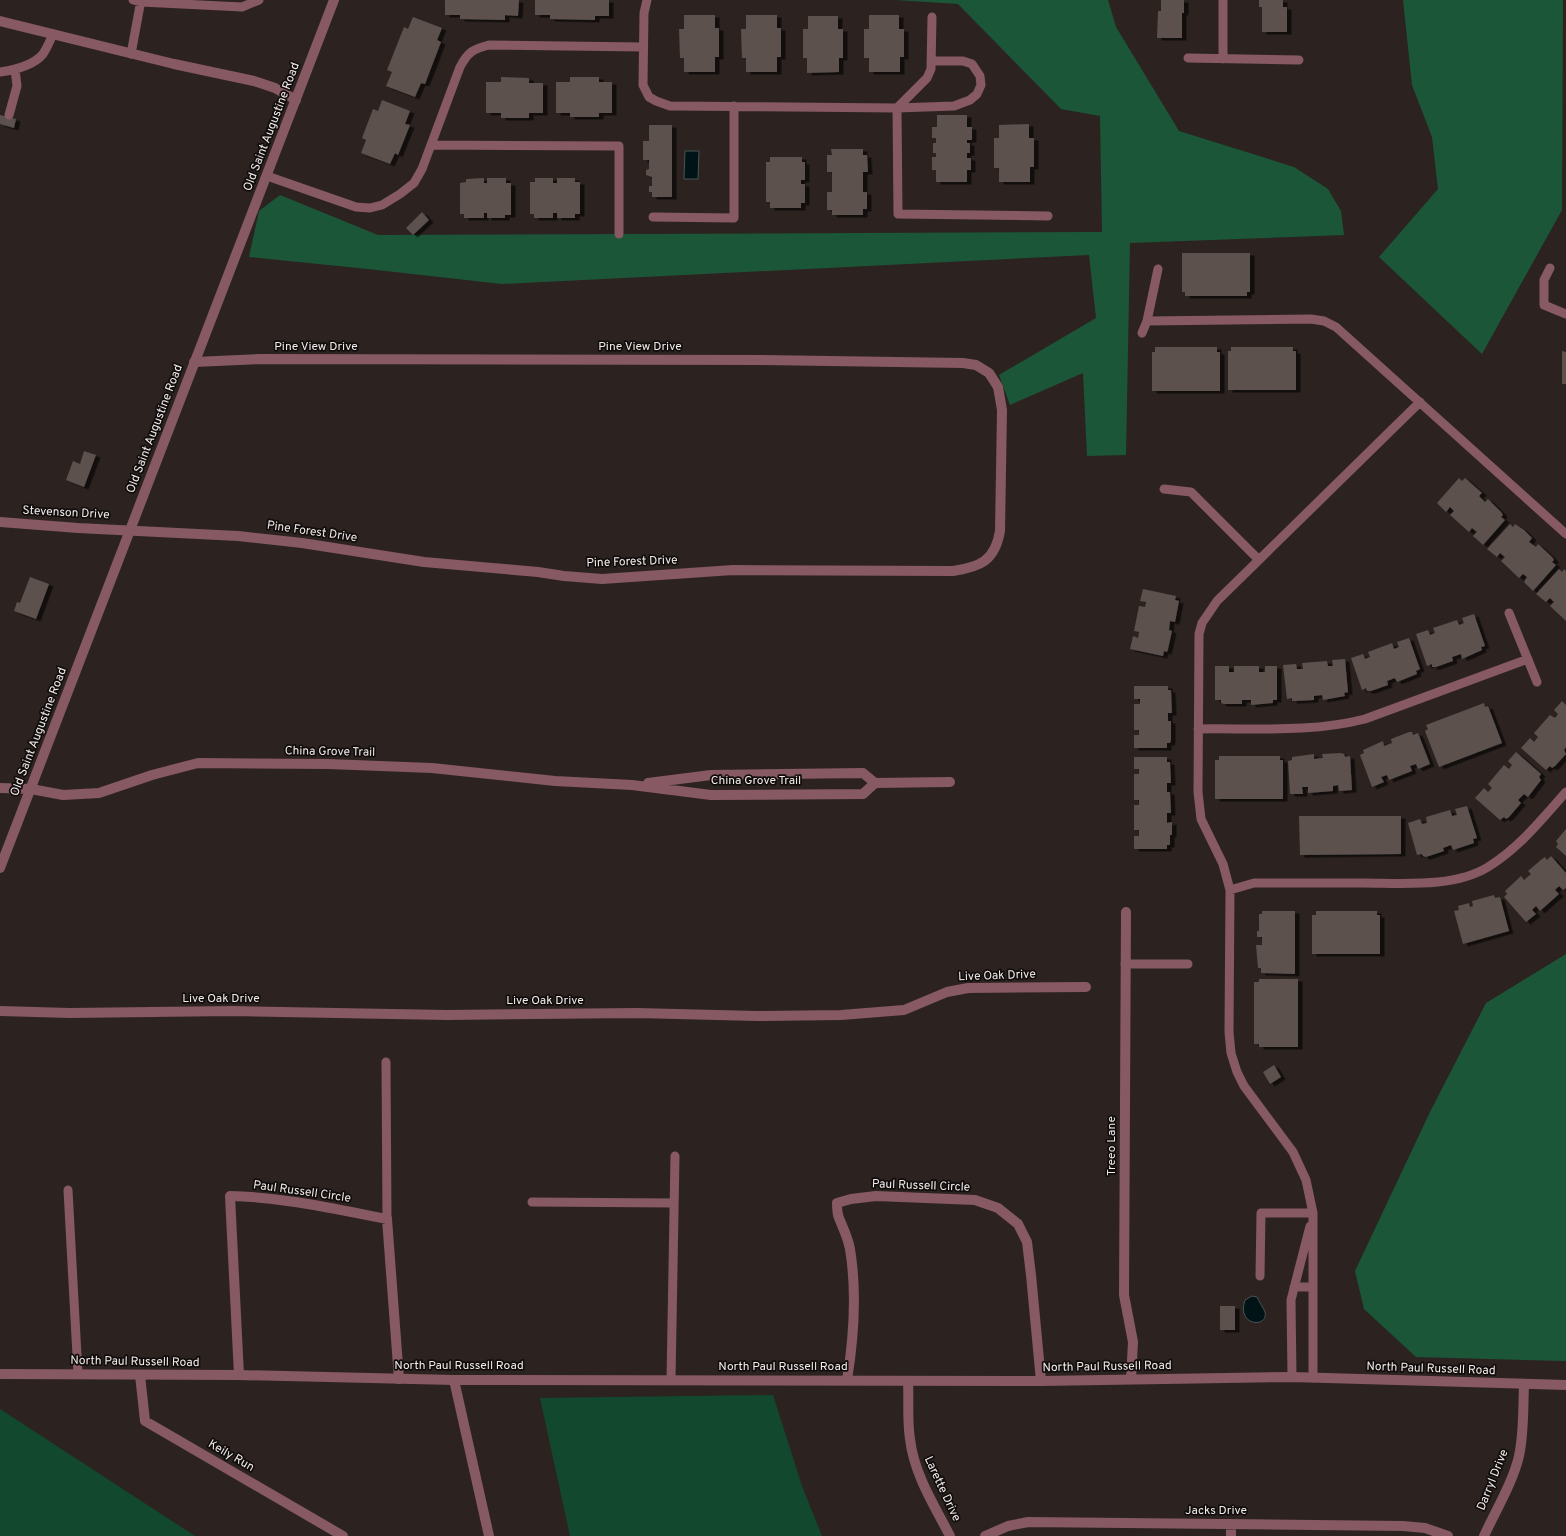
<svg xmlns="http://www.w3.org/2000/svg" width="1566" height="1536" viewBox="0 0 1566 1536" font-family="Overpass,sans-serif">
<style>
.green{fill:#12482d}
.forest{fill:#1c5638}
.water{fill:#001316;stroke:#485455}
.building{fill:#5b514e;filter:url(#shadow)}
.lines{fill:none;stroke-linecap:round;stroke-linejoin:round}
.service{stroke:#875962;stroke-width:9}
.minor{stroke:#875962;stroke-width:10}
.tertiary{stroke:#875962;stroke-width:10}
.labels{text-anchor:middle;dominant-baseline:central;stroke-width:3.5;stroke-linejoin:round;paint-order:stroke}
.street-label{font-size:12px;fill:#f1ebe9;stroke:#110d0c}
</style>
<defs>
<filter id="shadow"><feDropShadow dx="4.5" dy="2.5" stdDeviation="0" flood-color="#0009"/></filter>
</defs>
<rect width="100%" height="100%" fill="#2c2320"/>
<path class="green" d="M773 1395 802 1486 822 1536H570L540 1398Z
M0 1409 195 1536H0Z"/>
<path class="forest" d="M896 0H1108L1116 27 1179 131 1294 167 1328 189 1341 211 1344 235 1130 243 1126 455 1087 456 1083 373 1010 405 999 375 1096 318 1089 255 502 284 368 269 249 257 259 211 280 195 378 235 1102 232 1100 116 1061 109 958 4Z
M1403 0H1563L1562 210 1482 354 1379 257 1438 189 1432 137 1412 85Z
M1566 954V1361L1416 1357 1364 1309 1355 1271 1430 1112 1486 1003Z"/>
<path class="water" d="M685 151H699L698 179H684Z
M1252 1296 1257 1297C1259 1302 1263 1307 1265 1312 1269 1328 1236 1327 1245 1300Z"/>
<path class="building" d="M445 0H519L518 16 505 15V20L460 19V15H445Z
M535 0H609V16H595V20L550 19V15H535Z
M1161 0H1184V13H1182V38H1157L1158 11H1161Z
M1259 0H1283V7H1287V32H1262V7H1259Z
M684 15H715V28H719V57H715V72H684V58H680L679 29H684Z
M746 15H777V28H781V57H777V72H746V58H742L741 29H746Z
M869 15H899V29H904V57H900V72H869V58H864V29H869Z
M808 16H838V29H843V58H839V72L807 73V58H803V29H808Z
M413 17 442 28 437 40 441 42 425 84 421 83 415 97 386 86 392 72 387 70 404 27 408 29Z
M501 77 529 78V83H543V113H529V118H501V113H486V82H501Z
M570 77H599V82H612V113H599V117H570V113H556V82H570Z
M382 100 410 111 405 124 410 125 398 155 395 153 390 164 361 153 366 140 362 138 373 109 378 111Z
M0 115 16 119 14 128 0 124Z
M937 115H967V127H972V140H967V143H970V153H967V158H971V170H967V182H936V170H932V157H936V153H933V143H936V138H932V127H937Z
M1029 124V138H1034V167H1030V182H999V168H994V138H999V125Z
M649 125H672V197H652V192H649V186H652V177L646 175V170L649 169V160H643V141H649Z
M831 149H863V155H867L868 172H863V192H867V209H863V215H832V210H827V192H832V172H827V155H832Z
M770 157H802V162H805V180H801V184H805V203H801V208H770V202H766V162H770Z
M484 178V183H487V178H506V183H511V215H505V218H487V213H484V218H464V214H460V183L466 182V179Z
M535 178H553V183H557V178H575V182H580V214H575V218H557V213H553V218H534V214H530V182H535Z
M422 212 429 220 413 235 406 228Z
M1182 253H1250V292H1247V296H1185V292H1182Z
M1155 347H1217V352H1220V391H1152V352H1155Z
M1231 347H1293V351H1296V390H1228V351H1231Z
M1562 351 1566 352V384H1562Z
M84 451 96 455 84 487 66 480 73 461 80 464Z
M1459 478 1462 481 1465 478 1473 485 1482 493 1479 496 1485 502 1488 499 1501 512 1503 515 1501 517 1505 520 1483 545 1473 536 1477 532 1472 528 1469 532 1450 515 1454 511 1450 507 1446 512 1437 503Z
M1510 524 1513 527 1515 524 1524 530 1532 538 1529 542 1536 547 1538 544 1552 557 1554 560 1552 562 1556 565 1533 591 1524 582 1527 577 1523 574 1519 578 1501 561 1505 557 1500 553 1497 557 1487 549Z
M1559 569 1562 572 1564 569 1566 571V621L1550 606 1554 602 1550 598 1546 602 1536 594Z
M30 577 49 584 36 619 14 611 17 602 20 603Z
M1143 589 1176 596 1175 600 1179 601 1175 622 1170 621 1169 630 1172 631 1168 649 1167 652 1164 651 1163 656 1130 649 1133 636 1138 638 1139 632 1134 631 1139 606 1145 607 1146 602 1140 601Z
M1474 614 1485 646 1481 647 1482 650 1462 659 1461 654 1452 657 1453 661 1436 667H1432V664L1427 666 1416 634 1428 630 1430 635 1435 633 1433 628 1457 620 1459 625 1464 623 1462 618Z
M1409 638 1420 669 1416 671 1417 674 1397 682 1395 678 1387 681 1388 685 1371 691H1367L1366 688 1362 690 1351 658 1363 654 1365 659 1370 657 1368 652 1392 643 1394 649 1399 647 1397 642Z
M1345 659 1348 692 1344 693 1345 696 1323 700 1322 695 1314 696V700L1295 701H1292V698L1287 699 1283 665 1296 664 1297 669H1303L1302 663 1327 661 1328 666H1333L1332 660Z
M1215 666H1229V672H1234V666H1259V672H1265V666H1277V700H1273V703L1251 705V700H1242V704H1224L1221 703V700H1215Z
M1134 686H1168V690H1171L1172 713H1168V721H1171V740L1170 743H1167V748H1134V735H1139V730H1134V704H1140V699H1134Z
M1562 701 1566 705V747L1564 750 1566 754 1555 766 1552 768 1550 766 1546 770 1521 748 1530 738 1534 742 1538 737 1534 733 1550 715 1555 718 1558 714 1554 710Z
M1484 703 1485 707 1488 706 1502 743 1439 767 1425 731 1428 729 1426 725Z
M1409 732H1412L1413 735 1418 733 1430 764 1418 769 1416 764 1410 766 1412 771 1389 780 1387 775 1381 777 1384 782 1372 787 1360 755 1364 753 1363 750 1383 741 1384 746 1392 743 1391 739Z
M1516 752 1541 774 1539 777 1541 780 1528 797 1524 794 1518 800 1521 803 1509 817 1506 819 1504 817 1500 820 1475 798 1484 788 1488 792 1492 788 1488 784 1504 765 1509 769 1512 765 1508 761Z
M1341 753 1344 754 1345 757 1350 756 1352 790 1339 791 1338 785 1333 786V791L1308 793V787H1302L1303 794H1290L1288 761 1292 760V757L1314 754V759L1323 758 1322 754Z
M1219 756H1280V760H1283V799H1215V760H1219Z
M1134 757H1167V762H1170L1171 783H1167V792H1170L1171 813H1167V823L1172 822V835H1170V845H1167V849H1134V836H1139V830H1134V805H1139V800H1134V774H1139V769H1134Z
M1467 806 1477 838 1473 839 1474 843 1453 850 1451 845 1443 848 1444 851 1426 857 1423 856 1422 854 1417 855 1408 823 1420 819 1422 824 1427 823 1426 817 1450 810 1452 816 1457 815 1455 809Z
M1299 816H1401V854L1300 855Z
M1566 829V856L1556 847 1558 844 1556 841Z
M1551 856 1566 873V888L1563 890 1559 886 1555 890 1559 894 1540 911 1536 906 1532 910 1536 914 1526 922 1504 897 1507 894 1505 891 1521 876 1524 880 1531 874 1528 871 1542 859 1545 857 1547 860Z
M1494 895 1495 898 1500 897 1509 931 1463 944 1454 911 1459 910 1458 906 1469 903 1470 907 1473 906 1472 901Z
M1262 911H1295V974L1261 973V968H1258L1256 945H1262V937H1257V931H1259V914H1262Z
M1316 911H1377V915H1380V954H1312V915H1316Z
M1259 979H1298V1047H1259V1044H1254V982H1259Z
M1274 1065 1281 1077 1270 1084 1263 1072Z
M1220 1306H1235V1330H1220Z"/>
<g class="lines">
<path class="service" d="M133 0 141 2 242 7 259 0
M647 0 644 13 643 85 649 97 656 101 670 106 897 108 954 106 970 100 977 94 981 85 980 76 972 64 963 61H931
M932 17 931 69 927 78 897 108 898 214 1048 216
M131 54 141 0
M1188 58 1299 60
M1223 59V0
M0 72C14 70 33 66 43 54 47 48 50 41 53 34
M9 115 17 86 15 69
M431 145 619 146V234
M267 176 356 207 370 208 382 205 400 194 414 183 422 169 460 67C468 52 473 49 489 45L643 47
M653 217 734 218V106
M1550 268 1544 280V305L1566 314
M1147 321 1311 319 1324 321 1336 327 1566 534
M1142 333 1147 321 1158 269
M1164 489 1191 492 1259 560
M1509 613 1537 682
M1198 729C1253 728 1311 733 1365 719L1528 659
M1230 890 1254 883C1290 883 1327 883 1363 883 1402 883 1454 888 1488 867 1519 848 1542 819 1566 792
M1125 964H1188
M386 1062 387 1219
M68 1190 78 1374
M532 1202 674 1203
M1260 1276 1261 1213H1313
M1294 1287H1313
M1292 1377 1291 1300 1310 1226
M1313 1378V1213L1306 1180 1293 1152 1244 1086 1237 1072 1231 1053 1229 1032 1230 890 1223 864 1201 819 1198 792 1199 634 1202 623 1217 601 1420 402
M671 1380 675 1156"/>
<path class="minor" d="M0 522 78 528 238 536 302 543 424 562 538 572 564 576 602 579 733 570 953 571C980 567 995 561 1000 531L1002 410 998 387 989 373 976 365 963 363 762 360 259 359 194 362
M648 783 711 775 863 773 875 783 950 782
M0 788 31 789 63 795 99 793 152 775 198 763 328 764 432 768 555 781 632 785 711 795 863 794 875 783
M1126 912 1124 1295 1133 1342 1131 1379
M0 1011 70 1013 233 1011 447 1015 637 1013 757 1016 841 1015 904 1010 947 992 968 988 1086 987
M140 1375 145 1421 343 1536
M239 1375 230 1196C283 1197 335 1209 387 1219L399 1379
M454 1380 489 1536
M847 1380C854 1337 857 1292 850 1249 848 1238 843 1228 839 1218 837 1213 837 1208 837 1203L851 1199 876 1196 975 1200 998 1208 1018 1224 1027 1242 1031 1275 1041 1381
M908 1381C909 1400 907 1420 910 1439 914 1474 934 1505 950 1536
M985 1536 1008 1526 1028 1522 1403 1526 1425 1528 1448 1536
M1231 1536V1524
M1484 1536C1495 1512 1513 1482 1519 1456 1524 1433 1523 1409 1524 1385"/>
<path class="tertiary" d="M0 21 174 64 254 81 275 88 296 100
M0 868 334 0
M0 1374 239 1375 454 1380 1041 1381 1292 1377 1566 1385"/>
</g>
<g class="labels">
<g class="street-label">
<text transform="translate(272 127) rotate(-69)">Old Saint Augustine Road</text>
<text x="316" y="347">Pine View Drive</text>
<text x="640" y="347">Pine View Drive</text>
<text transform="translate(155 429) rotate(-69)">Old Saint Augustine Road</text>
<text transform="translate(66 513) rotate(3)">Stevenson Drive</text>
<text transform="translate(312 532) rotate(8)">Pine Forest Drive</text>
<text transform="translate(632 562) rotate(-2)">Pine Forest Drive</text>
<text transform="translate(39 732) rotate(-69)">Old Saint Augustine Road</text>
<text transform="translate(330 752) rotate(1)">China Grove Trail</text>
<text x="756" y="781">China Grove Trail</text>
<text transform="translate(997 976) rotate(-2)">Live Oak Drive</text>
<text x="221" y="999">Live Oak Drive</text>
<text x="545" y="1001">Live Oak Drive</text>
<text transform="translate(1112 1146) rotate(-90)">Treeo Lane</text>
<text transform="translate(921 1186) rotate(2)">Paul Russell Circle</text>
<text transform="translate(302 1192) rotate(8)">Paul Russell Circle</text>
<text transform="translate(135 1362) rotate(1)">North Paul Russell Road</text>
<text x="459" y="1366">North Paul Russell Road</text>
<text x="783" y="1367">North Paul Russell Road</text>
<text transform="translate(1107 1367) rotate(-1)">North Paul Russell Road</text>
<text transform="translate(1431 1369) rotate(2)">North Paul Russell Road</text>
<text transform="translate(231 1456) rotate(30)">Keily Run</text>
<text transform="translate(1493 1480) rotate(-68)">Darryl Drive</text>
<text transform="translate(942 1489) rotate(65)">Larette Drive</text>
<text x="1216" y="1511">Jacks Drive</text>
</g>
</g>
</svg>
